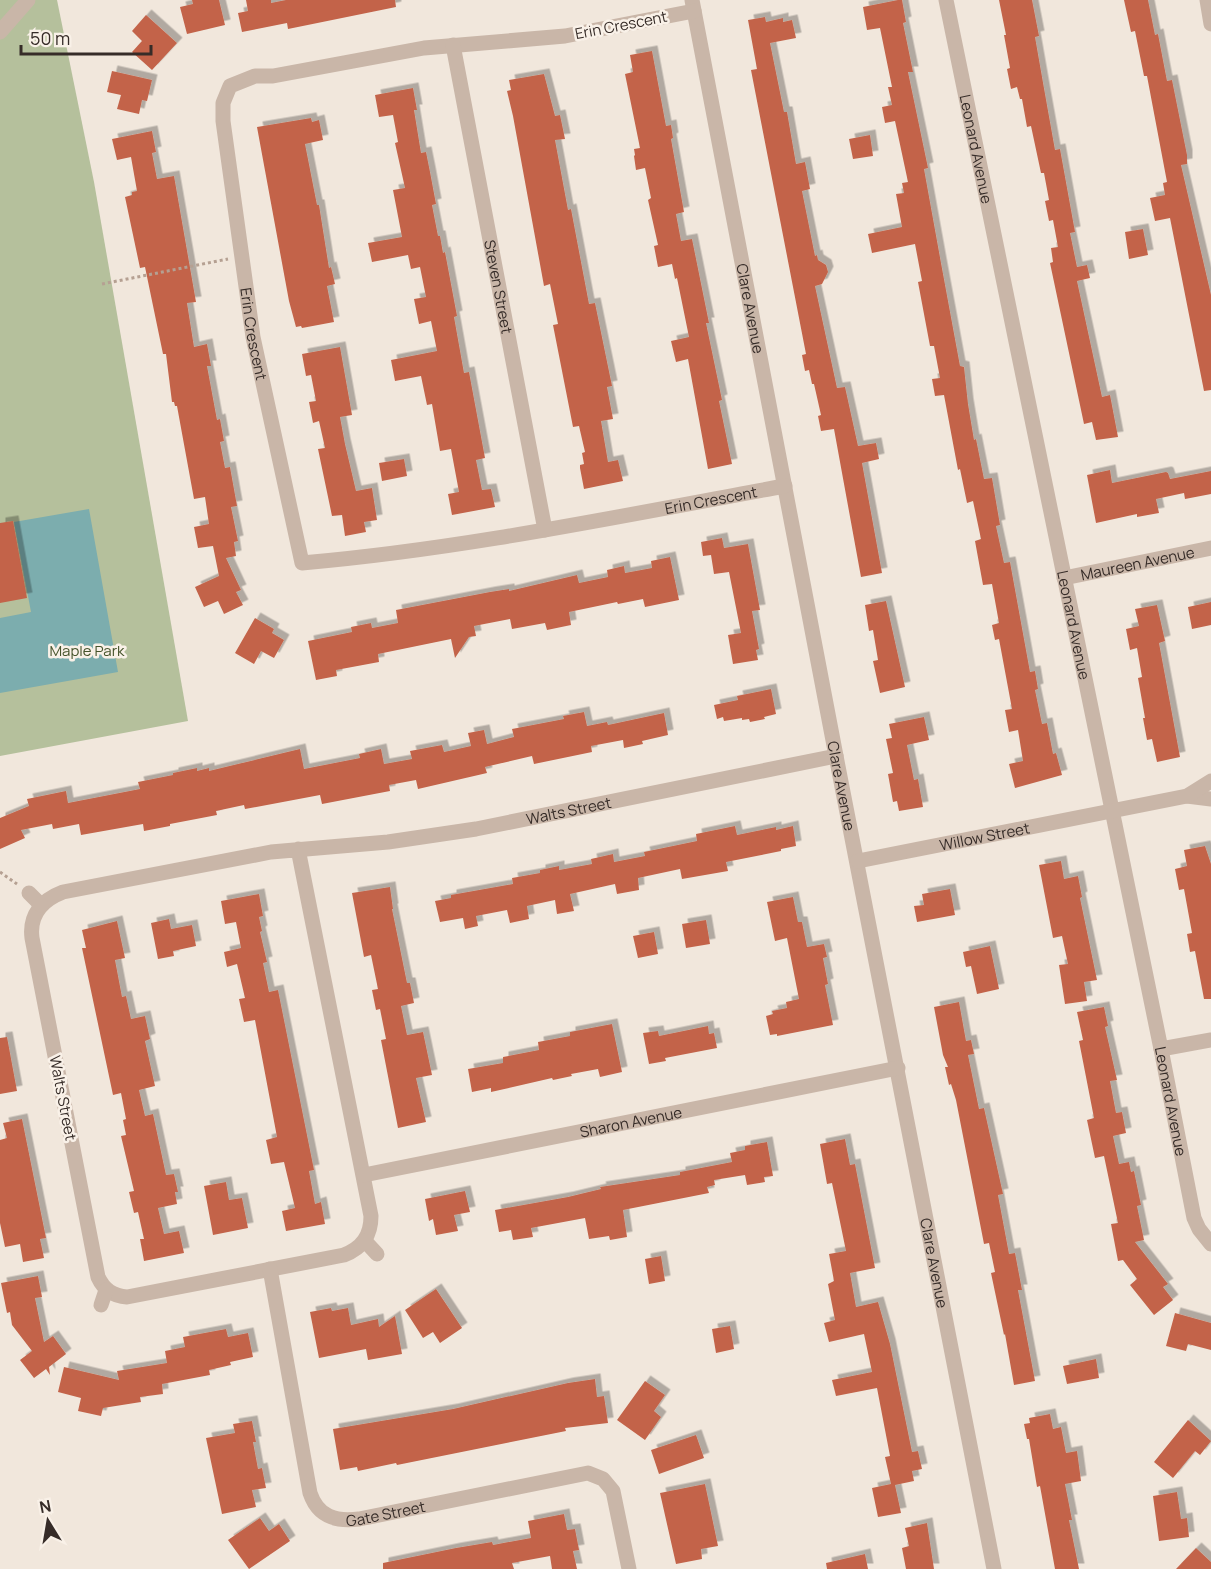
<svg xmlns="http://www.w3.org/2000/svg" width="1211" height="1569" viewBox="0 0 1211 1569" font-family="Manrope,sans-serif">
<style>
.green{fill:#b5c09c}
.water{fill:#7cadae}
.building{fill:#c36349;filter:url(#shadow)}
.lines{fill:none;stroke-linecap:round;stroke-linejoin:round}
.path{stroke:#b5a092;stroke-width:3;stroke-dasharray:3 3;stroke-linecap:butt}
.minor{stroke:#c9b6a8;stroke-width:15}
.labels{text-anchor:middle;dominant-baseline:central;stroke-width:5;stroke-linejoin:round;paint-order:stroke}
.street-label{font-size:15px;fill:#362c28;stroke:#f9f1e8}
.park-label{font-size:15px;fill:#46542c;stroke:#f9f1e8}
</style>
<defs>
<filter id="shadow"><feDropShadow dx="5.5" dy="-5.5" stdDeviation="0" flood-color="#0004"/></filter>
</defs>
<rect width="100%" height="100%" fill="#f1e7dc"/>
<path class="green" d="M0 0H57L94 182 188 721 0 756Z"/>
<path class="water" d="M89 509 118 672 0 693V618L31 612 14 522Z"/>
<path class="building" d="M192 0H219L225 25 187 34 180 7 193 4Z
M246 0H271V3L286 0H395L396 7 288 29 287 23 242 32 238 13 248 11Z
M898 0H902L906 22 903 23 913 72H908L928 168 924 169 941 263 960 366 964 367 968 404 974 440 976 439 984 479 992 478 1000 525 996 526 1004 563 1010 562 1030 672 1035 671 1038 689 1035 690 1042 724 1047 723 1053 754 1056 753 1062 775 1015 788 1009 764 1023 761 1018 730 1009 732 1005 710 1012 709 999 639 995 640 992 625 999 623 992 584 983 585 975 541 981 539 973 501 967 503 960 469 958 470 944 395 935 396 932 379 940 378 934 346H930L918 282 922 281 915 244 872 253 868 234 902 227 896 194 904 193 902 183 908 182 895 121 885 123 882 107 892 105 888 87H892L880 28 867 30 863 7Z
M999 0H1032L1039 36 1035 37 1045 94 1055 150 1060 149 1075 232 1070 233 1077 267 1087 265 1090 278 1077 281 1102 397 1110 395 1118 437 1096 440 1092 422 1084 424 1050 263 1053 262 1051 248 1058 247 1053 220 1049 221 1045 201 1049 200 1044 173H1041L1031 126 1027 127 1022 99H1020L1017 87 1011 89 1007 69 1010 68 1004 35H1006Z
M1124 0H1148L1155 35 1158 34 1167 81 1172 80 1187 155V164L1181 165 1211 295V390L1204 391 1170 218 1155 221 1150 198 1165 195 1163 183 1167 182 1147 76H1144L1135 31 1131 32Z
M146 15 177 43 152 70 132 52 142 41 132 31Z
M765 17 766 22 783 18V22L792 20 796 38 770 43 784 112H787L796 164 805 162 810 189 802 191 815 256 817 255 818 260 826 265 828 272 822 284 815 286 837 388 845 387 858 446 876 443 879 459 862 463 882 573 861 577 834 429 821 431 818 416 821 415 814 384H812L809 370 805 371 802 355 806 354 751 70 757 69 748 20Z
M652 51 666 126 671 125 673 138 671 139 684 212 676 214 681 241 692 239 709 323H706L722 400 719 401 732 464 708 469 688 359 676 362 671 341 689 337 677 278 675 279 672 264 658 267 654 246 658 245 648 200 651 198 645 168 636 170 634 156 635 155 634 149 640 148 625 74 633 72 630 55Z
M112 71 152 80 147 101 142 100 139 114 117 109 121 95 107 92Z
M544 74 555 116 560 115 565 139 555 140 568 210 571 209 589 304 595 303 612 386 607 387 613 419 601 421 608 462 618 460 623 481 584 489 580 468V465L584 464 582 453 585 452 579 426 573 427 553 325 558 324 550 284 544 286 513 116 507 91 511 90 509 80Z
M413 88 417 110H414L421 153 426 152 430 172 436 204 432 205 438 236H440L443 253 445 252 457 316 454 317 464 373 469 372 485 458 476 460 482 490 491 489 495 507 452 515 448 494 459 492 451 449 440 451 432 404 427 405 421 376 395 381 391 360 437 351 431 321 419 324 414 299 426 297 420 267 411 269 408 255 372 262 368 243 402 237 393 190 405 188 395 143 398 142 393 115 379 117 375 95Z
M311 118 312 122 319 120 323 140 305 144 317 205H319L329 268 331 267 335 284 327 286 334 322 302 328 301 326 296 327 289 301 257 127Z
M152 131 156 152 152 153 157 179 174 176 196 302 187 303 194 347 207 344 211 366H207L217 420 220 419 224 441 220 442 225 468 230 467 237 506 231 507 238 541 234 542 236 556 226 558 241 590 236 592 243 605 224 614 218 601 204 607 195 587 219 576 213 546 198 548 194 527 209 524 205 497 194 499 177 406H175L174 402H172L166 354H163L145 267 140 268 125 197 132 195V192L137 191 131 157 117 160 112 139Z
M870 135 873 156 853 159 849 139Z
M1143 229 1148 255 1129 259 1125 232Z
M340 347 352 415 340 417 345 444 356 491 372 488 377 520 364 522 366 532 345 536 342 515 332 516 318 449 325 448 319 421 313 423 309 402 316 401 311 375 306 376 302 354Z
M404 459 407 476 382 481 379 463Z
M1110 470 1112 483 1166 472 1168 473 1170 479 1211 471V494L1185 499 1184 493 1156 499 1159 513 1137 517V514L1096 523 1087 475Z
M13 521 27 598 0 603V523Z
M722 538 724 548 748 544 760 610 752 611 759 649 756 650 758 660 733 664 728 635 741 633 729 572 714 574 711 555 703 556 701 542Z
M670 557 679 600 645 607 643 599 618 604 617 602 569 612 571 625 547 630 545 623 512 629 510 619 474 626 476 636 469 637 455 658 451 639 378 654 379 662 336 670 337 676 316 680 308 641 352 632 351 627 371 623 372 628 398 623 396 610 490 592 509 589V591L577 575 579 583 608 577 607 570 624 566 625 573 652 568 651 561Z
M886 601 905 687 880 693 873 661 878 660 873 630 869 631 865 605Z
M1211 602V625L1192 629 1188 607Z
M1157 605 1165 641 1159 643 1180 757 1157 762 1152 739 1147 740 1143 718H1145L1138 678 1142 677 1137 648 1130 650 1126 629 1139 626 1135 609Z
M255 618 274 629 272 633 284 640 274 658 261 651 254 664 235 653Z
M771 689 776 714 764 717 765 719 750 722 749 719 742 720V718L724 721 723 717 717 719 714 705 738 700 737 696Z
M584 712 587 726 607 722 608 725 664 713 668 735 642 741 643 744 624 748 623 740 591 746 592 752 534 764 532 756 485 767 487 773 418 789 416 780 389 785 390 791 322 804 320 795 245 809 244 805 216 811 217 815 170 824V826L144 831 143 824 81 835 79 824 53 829 52 824 21 830 25 838 0 849V818L29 806 27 799 66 791 68 803 140 789 138 782 173 775V773L197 768V771L209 768V771L300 749 304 769 360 758 359 754 381 749 384 764 412 759 410 751 442 745 444 752 471 746 468 733 484 730 487 744 514 737 512 729 564 719 563 716Z
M924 717 929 740 907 745 914 780 918 779 923 807 899 811 897 801 893 802 888 774 893 773 886 739 892 738 889 724Z
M735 826 737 835 776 827V830L793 826 796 846 781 849V851L726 862 728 871 682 879 680 869 638 878 639 890 617 894 615 884 570 894 574 911 557 914 555 900 527 906 529 919 510 923 507 910 476 916 478 926 465 929 463 918 440 922 435 901 451 898V895L513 884 512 878 540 873V870L559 866V870L592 864 591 859 613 854 614 862 645 856 644 852 697 841 696 834Z
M1205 846 1211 864V999H1204L1195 951 1190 952 1187 934 1192 933 1184 889 1179 890 1175 869 1187 866 1184 850Z
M1061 861 1064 879 1078 876 1082 897 1080 898 1097 980 1084 982 1087 1001 1065 1004 1059 965 1068 964 1062 936 1053 938 1039 865Z
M390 887 393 909H392L407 983H410L414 1003 401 1006 407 1035 423 1032 432 1075 416 1078 426 1122 398 1128 381 1040 386 1039 380 1009 376 1010 372 990 378 989 371 955 364 957 352 893Z
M950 889 955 915 917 922 914 906 924 905 922 894Z
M259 894 263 916 259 917 262 931 260 932 267 962 263 963 269 992 278 990 314 1170 309 1171 315 1204 321 1202 325 1224 286 1231 282 1211 295 1208 284 1162 271 1164 266 1140 277 1137 255 1020 244 1022 239 999 245 998 237 964 227 967 224 952 241 948 236 922 225 924 221 901Z
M793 897 798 922H802L807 947 824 944 827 957 823 958 828 984 825 985 833 1025 777 1036V1034L770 1035 766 1016 773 1014 772 1011 787 1008 786 1002 799 999 787 938 775 941 767 902Z
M169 919 171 929 192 925 196 946 173 951 174 956 158 959 151 923Z
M706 920 710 944 686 948 682 924Z
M117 921 125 958 115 960 122 997 126 996 131 1019 145 1016 150 1039 145 1041 155 1086 139 1090 145 1116 153 1114 166 1175 174 1174 178 1192H175L177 1204 158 1208 164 1234 179 1231 184 1253 144 1261 140 1239H144L138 1212 134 1213 129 1192 134 1191 121 1136 126 1135 123 1120 126 1119 121 1093 113 1095 82 948H86L82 930Z
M654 932 658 954 638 958 633 936Z
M990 946 999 989 977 994 971 966 966 967 963 952Z
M959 1002 966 1041 971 1040 974 1054 968 1055 979 1109 984 1108 1003 1194 998 1195 1009 1254 1015 1253 1022 1290H1018L1035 1381 1014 1385 1005 1334 1004 1335 991 1273 995 1272 989 1243 984 1244 956 1100 951 1084 949 1085 945 1067H948L943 1055 934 1007Z
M1104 1007 1108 1026 1105 1027 1117 1080 1110 1081 1116 1113 1122 1112 1126 1133 1113 1136 1119 1164 1129 1162 1131 1172 1134 1171 1141 1205 1137 1206 1144 1240 1135 1242 1168 1284 1163 1287 1173 1300 1154 1315 1130 1285 1137 1279 1123 1260 1118 1261 1111 1224 1118 1223 1104 1156 1095 1158 1087 1120 1094 1118 1079 1041 1083 1040 1077 1012Z
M612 1024 622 1072 600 1077 598 1069 571 1074 572 1076 553 1080 552 1078 491 1092V1088L472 1092 468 1069 503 1063V1057L539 1050 538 1042 570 1036V1032Z
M708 1026 709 1034 714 1033 717 1048 665 1058 666 1061 649 1064 643 1033 658 1031 659 1036Z
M7 1037 17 1091 0 1094V1038Z
M22 1119 46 1238 40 1239 44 1258 23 1262 20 1244 5 1247 0 1223V1140L7 1138 3 1123Z
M845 1139 850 1165 855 1164 875 1268 850 1273 856 1307 878 1302 890 1344 912 1452 918 1451 922 1469 912 1471 914 1481 895 1485 901 1513 878 1517 872 1488 891 1484 885 1457 890 1456 877 1388 836 1396 832 1380 872 1372 864 1334 829 1342 824 1323 835 1320 828 1284 834 1281 829 1254 846 1251 832 1183 827 1184 820 1144Z
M767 1142 773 1176 764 1177 765 1182 747 1185 745 1175 714 1180 715 1185 707 1187 709 1193 623 1210 627 1237 610 1240 609 1236 589 1239 585 1218 531 1228 533 1237 513 1240 511 1230 499 1232 495 1210 568 1197 601 1189 600 1187 680 1175V1172L732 1162 730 1153 745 1150V1146Z
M226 1182 229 1200 242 1198 248 1228 213 1235 204 1186Z
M465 1191 470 1212 454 1215 458 1231 436 1235 433 1219 429 1221 425 1199Z
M661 1256 665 1281 649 1284 645 1259Z
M38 1276 42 1297 35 1298 44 1342 53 1336 66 1354 49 1367 50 1375 46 1369 34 1378 20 1360 32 1351 12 1325 10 1312 7 1313 1 1283Z
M436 1289 462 1328 440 1343 433 1332 423 1338 405 1310Z
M331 1308 332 1311 348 1308 351 1325 378 1319 379 1327 395 1316 402 1354 368 1360 366 1349 319 1358 310 1312Z
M1175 1313 1211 1323V1350L1188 1344 1186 1351 1166 1346Z
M730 1326 734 1349 716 1353 712 1329Z
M226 1329 228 1337 248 1333 253 1357 230 1362 231 1365 209 1370 210 1375 162 1384 163 1394 140 1397 141 1402 103 1408 101 1416 78 1411 81 1398 58 1392 64 1367 119 1380 117 1371 167 1363 165 1351 185 1347 183 1337Z
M1096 1359 1099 1378 1067 1384 1063 1366Z
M595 1379 597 1397 604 1396 608 1423 565 1428 566 1431 397 1465 396 1463 358 1471 357 1467 340 1470 333 1429 453 1409 568 1383Z
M645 1381 665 1395 654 1411 661 1417 645 1440 617 1420Z
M1050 1414 1053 1429 1061 1427 1066 1453 1077 1451 1081 1481 1065 1484 1072 1520H1069L1079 1569H1055L1040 1486 1037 1487 1029 1439H1027L1024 1424 1030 1423 1029 1418Z
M1188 1420 1211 1441 1200 1455 1195 1451 1173 1478 1154 1462Z
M252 1421 256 1442H253L258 1469 262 1468 266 1488 252 1490 256 1507 222 1514 206 1438 235 1433 233 1424Z
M696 1435 704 1458 659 1474 651 1450Z
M705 1484 718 1546 701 1549 702 1559 676 1564 660 1493Z
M1177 1492 1181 1519 1187 1518 1189 1537 1159 1541 1153 1496Z
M564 1514 567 1530 575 1529 579 1550 573 1551 577 1569H552L550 1556 512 1563 514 1569H383V1563L456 1548 492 1542 493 1545 531 1538 528 1521Z
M260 1518 269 1531 279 1524 290 1541 249 1569 228 1540Z
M927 1523 934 1569H906L902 1548 909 1546 905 1528Z
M1196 1548 1211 1562V1569H1176Z
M865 1554 868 1569H827L826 1563Z"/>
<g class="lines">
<path class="path" d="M102 284 228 259
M0 872 17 884"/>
<g class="minor">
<path id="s1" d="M692 0 836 756 994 1569"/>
<path id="s2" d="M946 0 1161 1049 1194 1218 1199 1229 1211 1244"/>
<path d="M1207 0 1211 24"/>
<path id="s3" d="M694 11 565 36 424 48 273 76H255L230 86 223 103V121L253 337 302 563C464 549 625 515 785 486"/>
<path d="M0 32 28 0"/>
<path id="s4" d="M453 45 545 530"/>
<path id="s5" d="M1064 578 1211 548"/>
<path d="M1187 796 1211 799"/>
<path id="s6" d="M298 849 371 1216C371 1236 362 1248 344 1255L127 1297C113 1296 104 1290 98 1277L32 938C29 915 42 900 63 892L271 852 388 842 476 829 836 756"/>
<path id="s7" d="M858 861 1187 796 1211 781"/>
<path d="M29 893 41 905"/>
<path d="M1161 1049 1211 1040"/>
<path id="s8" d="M364 1175 898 1068"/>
<path d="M365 1241 377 1254"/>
<path id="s9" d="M270 1269 310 1493C318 1517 336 1522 359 1519L588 1473 603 1479 613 1491 629 1569"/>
<path d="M101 1305 106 1290"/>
</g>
</g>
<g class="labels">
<g class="street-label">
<text transform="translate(621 25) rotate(-11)">Erin Crescent</text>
<text stroke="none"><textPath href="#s2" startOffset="152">Leonard Avenue</textPath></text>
<text stroke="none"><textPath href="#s4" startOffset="246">Steven Street</textPath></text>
<text stroke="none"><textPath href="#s1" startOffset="314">Clare Avenue</textPath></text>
<text stroke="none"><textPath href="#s3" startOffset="723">Erin Crescent</textPath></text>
<text stroke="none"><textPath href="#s3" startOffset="1371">Erin Crescent</textPath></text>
<text stroke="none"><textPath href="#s5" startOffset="75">Maureen Avenue</textPath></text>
<text stroke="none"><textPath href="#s2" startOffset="638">Leonard Avenue</textPath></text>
<text stroke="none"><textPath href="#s1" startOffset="800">Clare Avenue</textPath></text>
<text stroke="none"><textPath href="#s6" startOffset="1602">Walts Street</textPath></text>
<text stroke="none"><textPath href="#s7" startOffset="129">Willow Street</textPath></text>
<text transform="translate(63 1098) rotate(79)">Walts Street</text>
<text stroke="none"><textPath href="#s2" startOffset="1124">Leonard Avenue</textPath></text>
<text stroke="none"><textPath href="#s8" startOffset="272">Sharon Avenue</textPath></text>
<text stroke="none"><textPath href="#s1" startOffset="1286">Clare Avenue</textPath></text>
<text stroke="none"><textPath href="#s9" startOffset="316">Gate Street</textPath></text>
</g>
<g class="park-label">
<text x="87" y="650">Maple Park</text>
</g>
</g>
<g transform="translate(48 1521) rotate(349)" stroke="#f9f1e8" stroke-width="4.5" paint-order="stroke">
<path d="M0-4.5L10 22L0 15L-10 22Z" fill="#362c28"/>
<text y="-9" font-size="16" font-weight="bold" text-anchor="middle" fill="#362c28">N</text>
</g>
<path d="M21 45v9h130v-9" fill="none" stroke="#362c28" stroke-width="3"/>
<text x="30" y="45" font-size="18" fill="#362c28" stroke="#f9f1e8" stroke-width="4.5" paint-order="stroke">50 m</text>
</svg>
